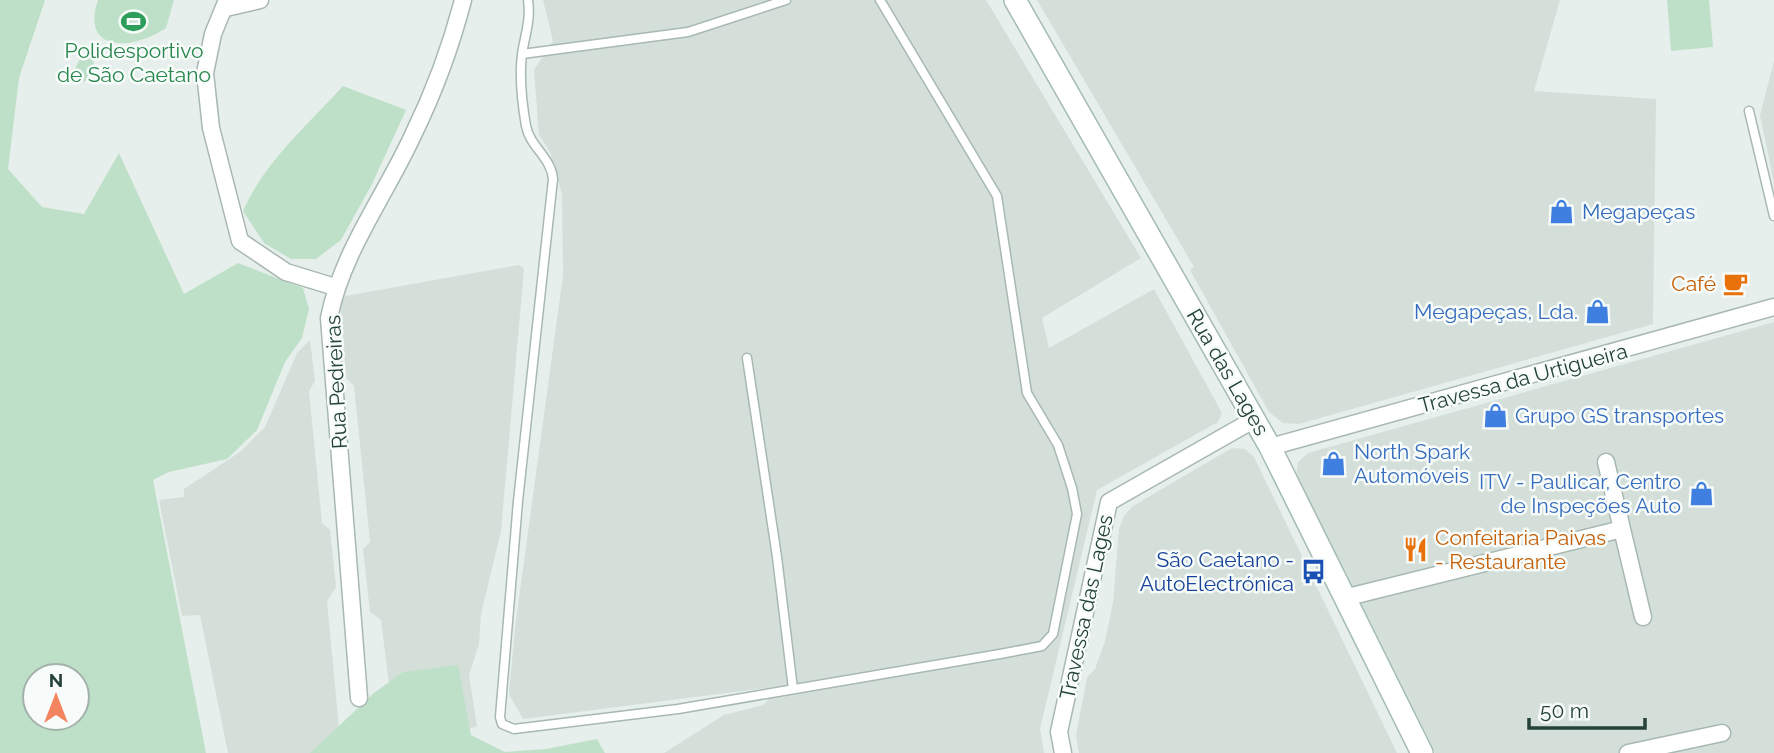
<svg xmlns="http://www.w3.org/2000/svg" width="1774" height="753" viewBox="0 0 1774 753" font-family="Raleway,sans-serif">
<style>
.built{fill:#d4dfda}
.green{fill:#bfe0c8;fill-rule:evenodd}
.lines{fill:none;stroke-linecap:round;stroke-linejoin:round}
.service-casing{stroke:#a8b8b2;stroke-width:11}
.minor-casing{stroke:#a8b8b2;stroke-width:19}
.secondary-casing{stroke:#a4bbb3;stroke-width:24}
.service{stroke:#fff;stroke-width:8}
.minor{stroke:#fff;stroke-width:16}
.secondary{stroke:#fff;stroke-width:21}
.labels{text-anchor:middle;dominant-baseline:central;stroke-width:5;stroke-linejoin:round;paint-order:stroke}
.leisure-label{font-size:21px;fill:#27864d;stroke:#f7fbf9}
.shop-label{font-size:21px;fill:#366cbe;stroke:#f7fbf9;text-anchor:start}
.food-label{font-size:21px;fill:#c56008;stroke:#f7fbf9;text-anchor:end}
.street-label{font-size:21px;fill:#24423a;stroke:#f7fbf9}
.transit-label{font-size:21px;fill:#164399;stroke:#f7fbf9;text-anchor:end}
</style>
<rect width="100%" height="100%" fill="#e6efeb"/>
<path class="built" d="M543 0H986L1141 258 1042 318 1049 348 1154 289 1222 413 1218 422 1097 490 1040 729 1044 753H664L724 715 763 705 781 686 523 719 509 694 515 628 563 275 562 194 550 152 539 135 534 70 553 41Z
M1037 0H1560L1534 91 1656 99 1653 324 1299 424 1283 423 1269 412 1190 270 1194 267Z
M1774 61V183L1760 115Z
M519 265 524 269 501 531 481 614 479 644 469 675 477 726 402 753H228L200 615 182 616 159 500 184 497V489L240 452 265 427 297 353 310 340 315 381 309 391 322 523 330 530 336 587 327 601 339 728 389 685 381 620 370 612 363 549 370 542 354 386 346 378 340 297Z
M1774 322V753H1435L1296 478 1298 462 1308 453Z
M1232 448 1245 449 1254 457 1397 753H1079L1076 735 1087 678 1095 669 1105 641 1113 603 1119 529 1124 516 1133 506Z"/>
<path class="green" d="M0 0H45L19 78 8 169 42 207 84 214 119 153 184 294 238 263 303 288 309 309 302 338 285 362 257 430 227 459 169 472 153 480 206 753H0ZM35 676H77V718H35Z
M98 0H174L166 28C134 50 80 54 98 0Z
M1667 0H1709L1713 47 1671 51Z
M85 56 93 59 94 65 89 79 83 82 76 79C73 72 77 59 85 56Z
M343 86 406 110 372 184 341 240 316 259H291L264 243 243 211C265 161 307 126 343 86Z
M458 665 471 735 505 752 546 749 597 739 605 753H310L374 693 403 672Z"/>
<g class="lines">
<defs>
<path id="service" d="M528 0C531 20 525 35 522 54 519 78 522 103 526 126 530 147 551 157 553 179L518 501 500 717 502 724 514 729 678 709 1000 654 1042 646 1053 634 1077 514 1072 488 1058 445 1027 393 997 196 880 0
M522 54 688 32 786 0
M1749 111 1774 216
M747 358 777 557 793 689"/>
<path id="minor" d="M227 0 213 34 205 73 211 128 240 241 286 272 335 287
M226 8 260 0
M1270 447 1774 307
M1606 462 1643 617
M1344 598 1622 529
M359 698 329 318C342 252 385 196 413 135 434 92 451 46 463 0
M1063 753 1059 732 1109 502 1255 419
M1628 753 1722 733"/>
<path id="secondary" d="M1015 0 1270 447 1422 753"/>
</defs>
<use href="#service" class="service-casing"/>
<use href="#minor" class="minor-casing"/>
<use href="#secondary" class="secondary-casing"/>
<use href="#service" class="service"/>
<use href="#minor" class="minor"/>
<use href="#secondary" class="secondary"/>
</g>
<defs>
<symbol id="stadium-bare" viewBox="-9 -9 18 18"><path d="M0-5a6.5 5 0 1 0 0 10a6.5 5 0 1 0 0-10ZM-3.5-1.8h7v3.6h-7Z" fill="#2e9e5b" stroke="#f7fbf9" stroke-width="2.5" paint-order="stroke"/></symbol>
<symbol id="shop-bare" viewBox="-9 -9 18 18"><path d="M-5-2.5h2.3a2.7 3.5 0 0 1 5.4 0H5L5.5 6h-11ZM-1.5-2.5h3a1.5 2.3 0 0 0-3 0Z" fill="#3f7fe0" stroke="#f7fbf9" stroke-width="2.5" paint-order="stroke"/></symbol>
<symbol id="cafe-bare" viewBox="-9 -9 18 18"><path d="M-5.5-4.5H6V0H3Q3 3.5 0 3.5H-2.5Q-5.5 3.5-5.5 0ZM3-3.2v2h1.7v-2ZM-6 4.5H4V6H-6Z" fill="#e8710a" stroke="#f7fbf9" stroke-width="2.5" paint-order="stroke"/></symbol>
<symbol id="restaurant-bare" viewBox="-9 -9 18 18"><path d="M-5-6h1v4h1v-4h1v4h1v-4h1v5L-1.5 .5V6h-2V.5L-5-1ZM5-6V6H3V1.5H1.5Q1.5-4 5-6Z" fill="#e8710a" stroke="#f7fbf9" stroke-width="2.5" paint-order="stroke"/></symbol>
<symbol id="bus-bare" viewBox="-9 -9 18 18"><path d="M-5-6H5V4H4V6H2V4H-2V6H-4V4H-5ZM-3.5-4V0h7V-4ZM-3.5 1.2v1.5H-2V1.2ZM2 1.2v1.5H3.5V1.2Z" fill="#1a4fb4" stroke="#f7fbf9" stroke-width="2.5" paint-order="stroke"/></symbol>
</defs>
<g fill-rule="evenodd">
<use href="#stadium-bare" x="116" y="4" width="35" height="35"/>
<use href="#shop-bare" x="1544" y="194" width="35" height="35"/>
<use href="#cafe-bare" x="1718" y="266" width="35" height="35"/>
<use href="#shop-bare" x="1580" y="294" width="35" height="35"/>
<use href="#shop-bare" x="1478" y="398" width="35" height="35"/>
<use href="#shop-bare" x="1316" y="446" width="35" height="35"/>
<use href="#shop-bare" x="1684" y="476" width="35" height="35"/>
<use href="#restaurant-bare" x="1398" y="532" width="35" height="35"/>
<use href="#bus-bare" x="1296" y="554" width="35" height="35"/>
</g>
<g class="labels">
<g class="leisure-label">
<text x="134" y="50">Polidesportivo<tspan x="134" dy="24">de São Caetano</tspan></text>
</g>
<g class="shop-label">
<text x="1582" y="211">Megapeças</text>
<text x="1578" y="311" text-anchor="end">Megapeças, Lda.</text>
<text x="1515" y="415">Grupo GS transportes</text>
<text x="1354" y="451">North Spark<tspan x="1354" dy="24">Automóveis</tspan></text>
<text x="1681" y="481" text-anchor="end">ITV - Paulicar, Centro<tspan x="1681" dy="24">de Inspeções Auto</tspan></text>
</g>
<g class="food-label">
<text x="1716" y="283">Café</text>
<text x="1435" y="537" text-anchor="start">Confeitaria Paivas<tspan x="1435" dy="24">- Restaurante</tspan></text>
</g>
<g class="street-label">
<text transform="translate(1228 372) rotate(60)">Rua das Lages</text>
<text transform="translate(1523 378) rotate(-15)">Travessa da Urtigueira</text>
<text transform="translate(336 382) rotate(-93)">Rua Pedreiras</text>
<text transform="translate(1086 607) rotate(-78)">Travessa das Lages</text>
</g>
<g class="transit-label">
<text x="1294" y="559">São Caetano -<tspan x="1294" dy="24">AutoElectrónica</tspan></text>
</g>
</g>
<g transform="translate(56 697)"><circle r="33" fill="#f7fbf9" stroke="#a3b1ad" stroke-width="2"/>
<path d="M0-5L12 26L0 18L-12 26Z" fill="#f4845f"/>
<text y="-10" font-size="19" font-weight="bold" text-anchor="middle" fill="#24423a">N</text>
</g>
<path d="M1529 718v10h116v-10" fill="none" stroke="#24423a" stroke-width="3.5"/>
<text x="1540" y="718" font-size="21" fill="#24423a" stroke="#f7fbf9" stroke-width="5" paint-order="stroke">50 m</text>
</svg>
